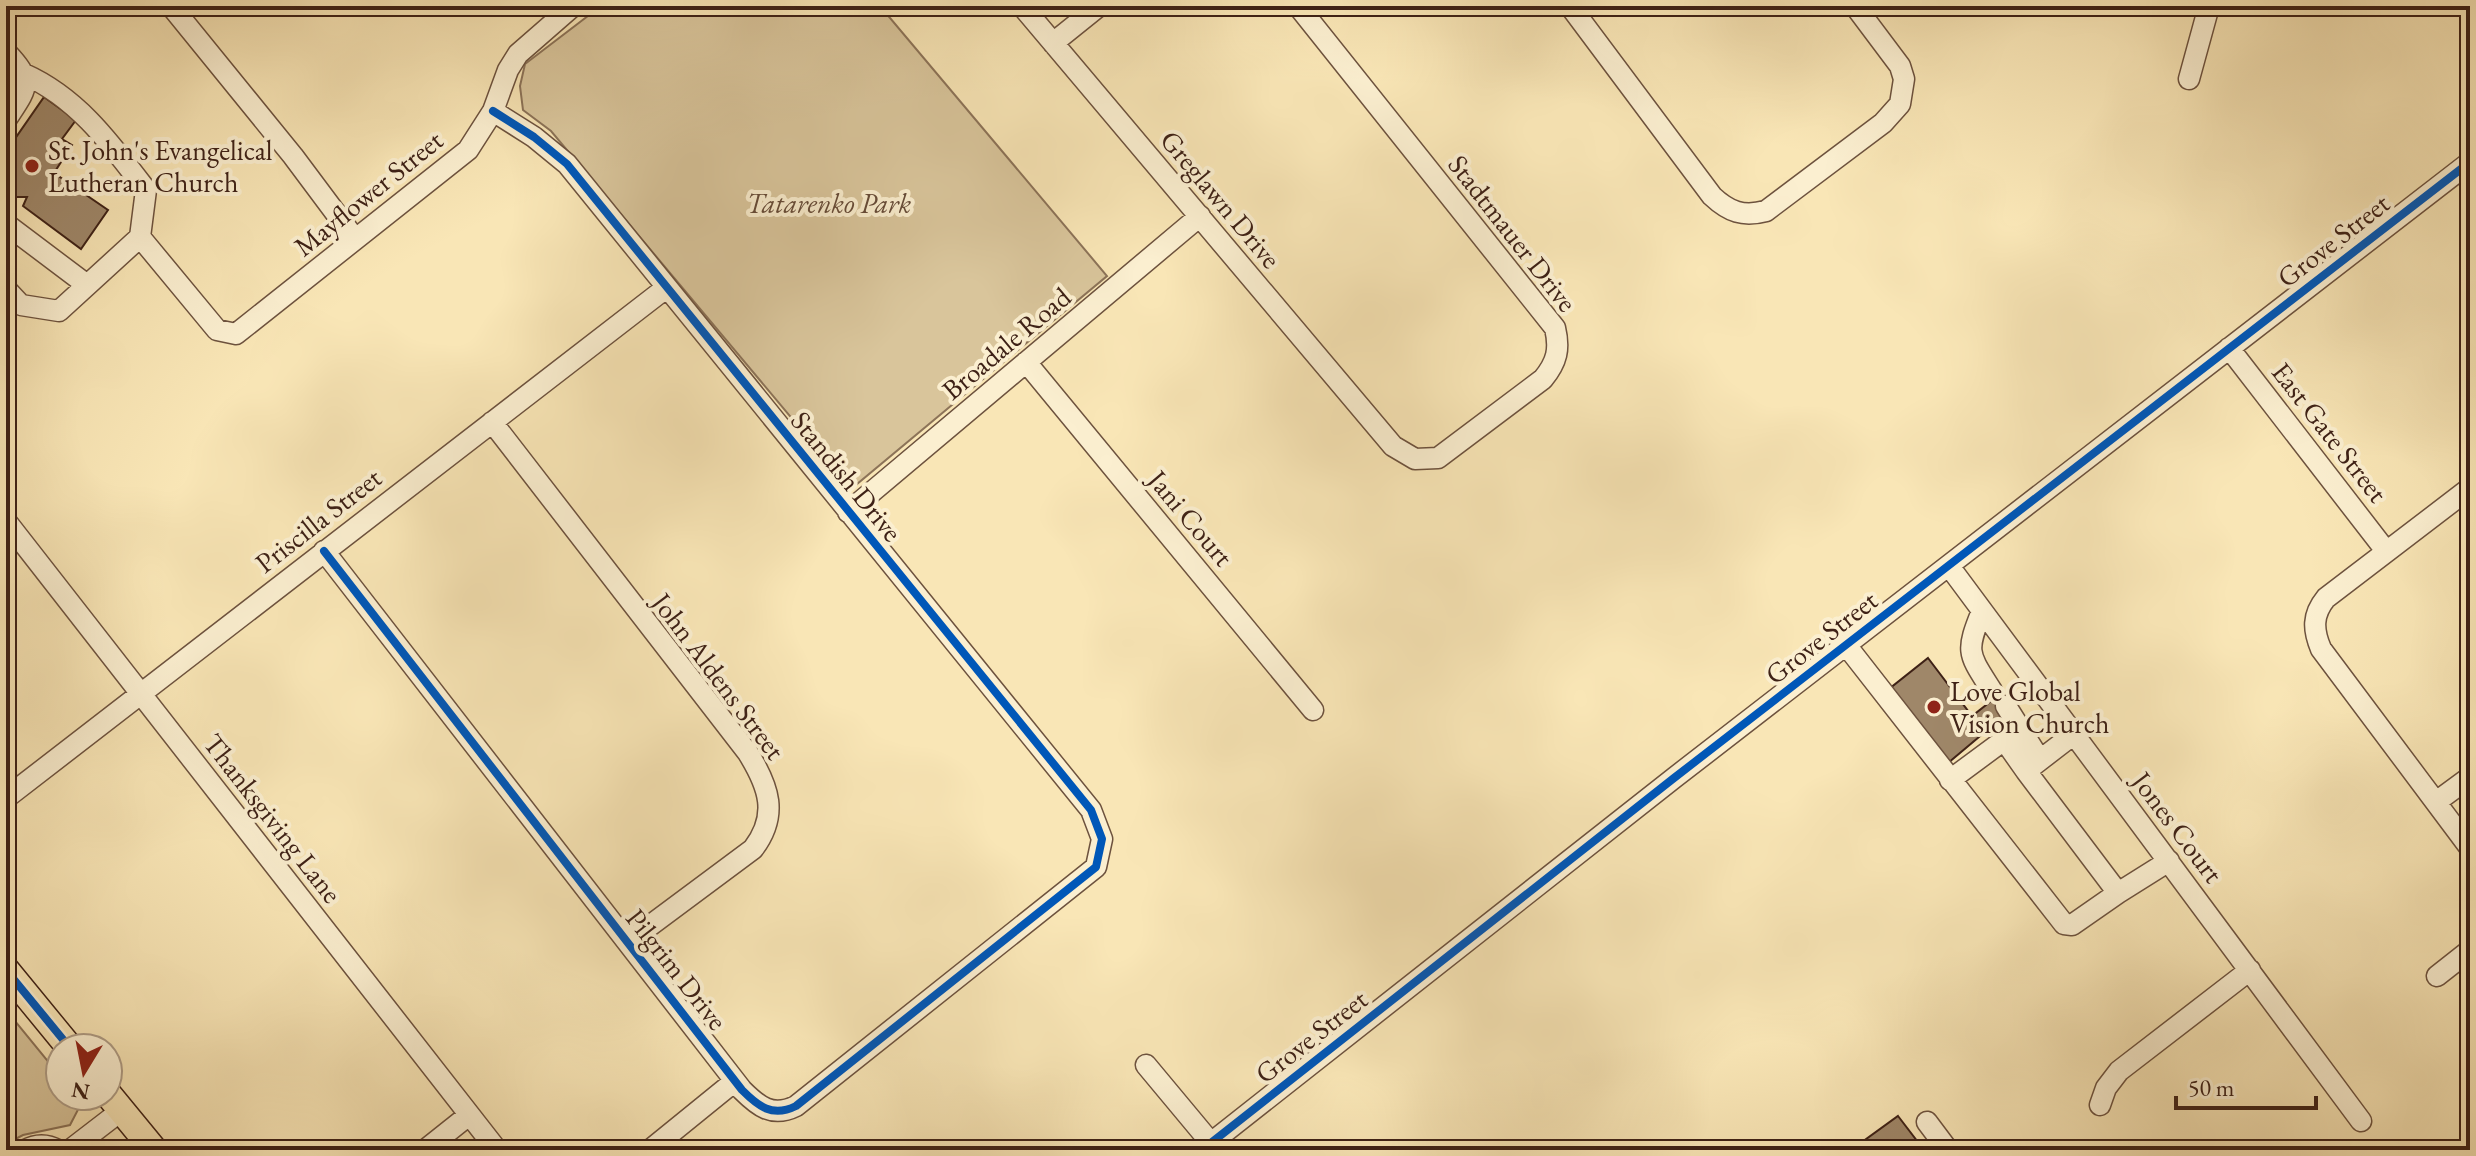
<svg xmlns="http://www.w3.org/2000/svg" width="2476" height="1156" viewBox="0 0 2476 1156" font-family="'EB Garamond',serif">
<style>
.green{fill:#d9c59b;stroke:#8c7358;stroke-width:2}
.building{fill:#9f8769;stroke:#3e2116;stroke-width:2}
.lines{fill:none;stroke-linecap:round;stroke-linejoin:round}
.minor-casing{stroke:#6d523e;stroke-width:23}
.major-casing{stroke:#3e2116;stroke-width:29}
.minor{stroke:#fbefd0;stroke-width:20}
.major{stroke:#f9e6b6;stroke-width:26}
.cycleway-casing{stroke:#fbefd0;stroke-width:13}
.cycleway{stroke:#0057b8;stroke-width:8}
.poi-dot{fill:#8f2418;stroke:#fbefd0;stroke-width:3}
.labels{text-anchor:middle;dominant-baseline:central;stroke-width:8;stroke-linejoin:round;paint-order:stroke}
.poi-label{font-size:28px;fill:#3e2116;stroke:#fbefd0;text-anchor:start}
.street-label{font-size:28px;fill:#3e2116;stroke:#fbefd0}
.park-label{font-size:28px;font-style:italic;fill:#654a37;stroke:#fbefd0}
</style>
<rect width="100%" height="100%" fill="#f9e6b6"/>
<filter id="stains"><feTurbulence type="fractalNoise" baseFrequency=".0025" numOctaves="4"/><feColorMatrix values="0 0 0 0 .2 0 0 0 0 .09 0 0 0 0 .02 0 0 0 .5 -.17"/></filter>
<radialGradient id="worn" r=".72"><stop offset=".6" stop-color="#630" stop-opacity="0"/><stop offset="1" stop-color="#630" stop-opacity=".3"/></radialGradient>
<path class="green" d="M601 6H880L1107 276 851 489 551 131 523 110 520 86 525 64Z
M6 1010 60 1076V1096H77L82 1102 70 1125 23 1135 6 1144Z"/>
<path class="building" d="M44 97 76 120 62 139 72 145 54 173 108 210 81 249 23 206 27 197H6V159L15 151 10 146Z
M1928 658 1972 716 1995 698 2004 716 1948 763 1889 689Z
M1898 1116 1924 1150H1851Z"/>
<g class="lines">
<defs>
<path id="minor" d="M171 6 293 156 355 239
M1022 6 1393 446 1415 459 1438 458 1543 379C1557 362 1560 349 1555 328L1298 6
M1570 6 1712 196C1729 212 1743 217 1766 211L1883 123 1900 104 1904 79 1900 66 1855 6
M1053 43 1099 6
M6 52C35 82 27 88 6 120
M24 74C78 98 111 144 146 190L140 237
M2189 79 2209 6
M6 224 87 285
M6 289 21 305 59 311 140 237 217 330 236 334 468 150 493 111 508 70 518 54 573 6
M2229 348 2386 551
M1026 362 1313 710
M492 422 748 753C769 787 779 815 753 849L628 942
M2470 488 2326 598C2312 615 2313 630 2321 649L2470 848
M848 512 1200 216
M6 521 497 1150
M324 551 742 1090C758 1106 772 1118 796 1106L1096 867 1102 839 1091 810 567 164 534 137 493 111
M1949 566 2361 1121
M1982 611C1965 653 1968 653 1992 691
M1846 645 2064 924 2072 925 2118 893
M2006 706 2040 760
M2074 734 2026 771 2118 893 2169 861
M1950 780 2000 743 2007 744 2026 771
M6 798 666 288
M2436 802 2470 777
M2437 976 2470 950
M1146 1065 1211 1143
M2100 1105 2106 1088 2119 1071 2250 970
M1927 1122 1948 1150
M25 1150C36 1144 47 1144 58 1150
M70 1150 122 1110
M425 1150 469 1115
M650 1150 735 1081
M1202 1150 1674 778 2470 162"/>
<path id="major" d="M6 970 70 1048
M108 1094 154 1150"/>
</defs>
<use href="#minor" class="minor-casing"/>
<use href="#major" class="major-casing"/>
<use href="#minor" class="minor"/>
<use href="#major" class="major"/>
<defs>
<path id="cycleway" d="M324 551 742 1090C758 1106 772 1118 796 1106L1096 867 1102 839 1091 810 567 164 534 137 493 111
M6 970 70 1048
M1202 1150 1674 778 2470 162"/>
</defs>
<use href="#cycleway" class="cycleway-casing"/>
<use href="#cycleway" class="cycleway"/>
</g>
<g class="poi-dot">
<circle cx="32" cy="166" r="8"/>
<circle cx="1934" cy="707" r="8"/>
</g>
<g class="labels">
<g class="poi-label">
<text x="48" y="150">St. John's Evangelical<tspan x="48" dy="32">Lutheran Church</tspan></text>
<text x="1950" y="691">Love Global<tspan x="1950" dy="32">Vision Church</tspan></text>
</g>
<g class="street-label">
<text transform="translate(368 193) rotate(-39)">Mayflower Street</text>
<text transform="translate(1221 199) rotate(50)">Greglawn Drive</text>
<text transform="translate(1513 233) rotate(52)">Stadtmauer Drive</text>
<text transform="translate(2333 240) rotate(-38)">Grove Street</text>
<text transform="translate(1006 343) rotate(-40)">Broadale Road</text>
<text transform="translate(2330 432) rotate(52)">East Gate Street</text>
<text transform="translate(847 476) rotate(51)">Standish Drive</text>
<text transform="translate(1191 518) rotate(50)">Jani Court</text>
<text transform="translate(318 520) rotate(-38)">Priscilla Street</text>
<text transform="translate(1821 637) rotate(-38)">Grove Street</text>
<text transform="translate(719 676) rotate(53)">John Aldens Street</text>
<text transform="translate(273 818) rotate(52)">Thanksgiving Lane</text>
<text transform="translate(2178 827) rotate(53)">Jones Court</text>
<text transform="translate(677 969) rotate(52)">Pilgrim Drive</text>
<text transform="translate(1311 1036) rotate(-38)">Grove Street</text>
</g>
<g class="park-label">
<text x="829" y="203">Tatarenko Park</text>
</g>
</g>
<rect width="2476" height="1156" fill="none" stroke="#f9e6b6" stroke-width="32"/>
<rect x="8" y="8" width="2460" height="1140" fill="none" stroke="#3e2116" stroke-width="4"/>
<rect x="16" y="16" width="2444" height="1124" fill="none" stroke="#3e2116" stroke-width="2"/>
<g transform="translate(84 1072) rotate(190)"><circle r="38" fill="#fbefd0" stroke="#af9d86" stroke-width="2"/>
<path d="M0-6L14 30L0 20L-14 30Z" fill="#8f2418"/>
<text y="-12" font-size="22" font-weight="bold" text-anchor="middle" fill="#3e2116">N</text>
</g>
<path d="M2176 1096v12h140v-12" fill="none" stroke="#3e2116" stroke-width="4"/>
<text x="2188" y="1096" font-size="24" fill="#3e2116" stroke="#fbefd0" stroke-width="6" paint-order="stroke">50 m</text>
<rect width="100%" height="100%" filter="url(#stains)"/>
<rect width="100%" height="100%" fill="url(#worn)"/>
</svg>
